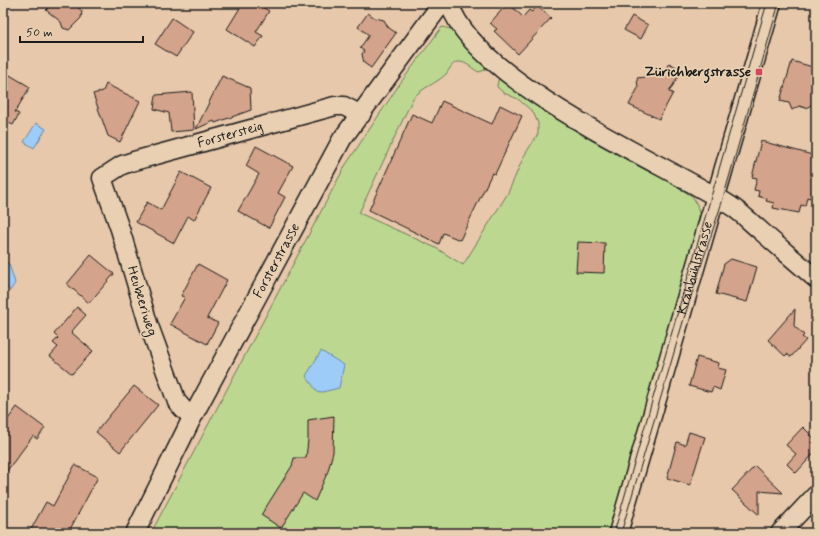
<svg xmlns="http://www.w3.org/2000/svg" width="819" height="536" viewBox="0 0 819 536" font-family="Mynerve,sans-serif">
<style>
.green{fill:#bcd890;stroke:#6c7a56}
.water{fill:#9eccf9;stroke:#6a86a1}
.building{fill:#d4a38b;stroke:#1c1c1c}
.lines{fill:none;stroke-linecap:round;stroke-linejoin:round}
.minor-casing{stroke:#1c1c1c;stroke-width:21}
.minor{stroke:#ead0b2;stroke-width:18}
.tram{stroke:#1c1c1c;stroke-width:1}
.poi-dot{fill:#d1495b;stroke:#ead0b2;stroke-width:1.5}
.labels{text-anchor:middle;dominant-baseline:central;stroke-width:3.5;stroke-linejoin:round;paint-order:stroke}
.poi-label{font-size:14px;font-weight:bold;fill:#1c1c1c;stroke:#ead0b2;text-anchor:end}
.street-label{font-size:14px;fill:#1c1c1c;stroke:#ead0b2}
</style>
<rect width="100%" height="100%" fill="#e7c8ab"/>
<filter id="ink" filterUnits="userSpaceOnUse"><feTurbulence type="fractalNoise" baseFrequency=".025" numOctaves="2"/><feDisplacementMap in="SourceGraphic" scale="8" xChannelSelector="R" yChannelSelector="G"/><feConvolveMatrix kernelMatrix="1 2 1 2 8 2 1 2 1" color-interpolation-filters="sRGB"/></filter>
<g filter="url(#ink)">
<path class="green" d="M442 27 456 30 486 66 485 70 479 72C472 69 467 62 459 62 452 62 450 69 446 74 436 84 423 87 413 98L359 213 436 248 463 265 508 193 524 156 538 134V123L533 112 518 99 504 93 497 87 498 80 502 78 569 122 692 196C700 207 700 216 697 229L609 533H151L345 166 399 85Z"/>
<path class="water" d="M36 123 46 129 34 148 24 142Z
M4 261 9 264 15 283 10 291 3 282Z
M321 351 344 365 339 388 318 393 306 376Z"/>
<path class="building" d="M53 3H73L82 11 81 18 69 30 63 28 61 22 46 10Z
M243 3H255L269 11 256 32 263 36 255 47 227 29Z
M508 3 523 17 529 10 532 12 537 6 551 18 518 54 494 31 497 29 490 23Z
M368 13 375 18 384 20 388 27 396 33 371 68 364 63 362 54 364 51 360 48 369 35 358 27Z
M632 16 648 25 641 39 624 30Z
M172 18 193 32 176 57 155 44Z
M792 61 816 68V97L813 104 806 108 799 106 792 110 789 103 780 101Z
M669 63 682 70 669 92 673 93 659 119 629 105 638 88 637 78 646 77 652 66 664 72Z
M3 71 30 87 15 112 19 114 13 125 9 123 3 133Z
M222 76 250 88 251 110 215 123 214 121 196 129Z
M106 84 140 101 120 142 108 136 93 94 103 91Z
M192 92 194 130 171 132 169 113 154 109 156 95Z
M442 101 492 124 500 105 522 116 495 174 492 173 460 240 443 233 439 244 369 210 412 114 432 123Z
M761 141 816 156V191H812L810 198 807 197 805 206 801 205 799 213 773 208 774 203 766 201 767 199 758 196 759 191 754 190 757 178 752 177Z
M256 146 293 166 278 193 285 197 269 228 238 211 259 174 246 166Z
M181 172 211 188 194 220 188 216 174 243 136 222 147 202 161 210Z
M578 242 605 243 604 273 576 272Z
M91 255 114 274 89 303 67 284Z
M731 259 757 267 747 302 716 294 724 264Z
M198 264 227 280 207 318 218 323 207 344 170 324 185 297 181 296Z
M77 307 86 315 71 332 93 351 72 374 50 356 58 347 53 343 58 338 54 334Z
M795 309 794 326 804 335 802 337 806 340 791 357 787 354 785 356 768 340Z
M697 357 719 363 718 368 726 370 720 390 713 387 711 392 689 386Z
M134 386 158 405 120 452 96 432Z
M17 407 45 428 37 439 33 436 3 476V426Z
M334 416 333 452 328 471 315 501 303 493 281 528 261 515 292 466 294 458H306L308 440V420Z
M803 427 816 440V451L796 473 787 464 796 454 786 445Z
M689 432 705 437 690 485 667 478 677 442 685 445Z
M75 465 98 477 68 533H29L46 502 53 506Z
M755 466 783 493 759 491V515L732 490Z"/>
<g class="lines">
<defs>
<g id="minor">
<path d="M449 3C476 84 659 160 731 206 742 213 751 223 761 231 779 247 798 263 816 279"/>
<path id="s1" d="M193 416 184 410 177 402 148 323 120 229 102 178 122 165 134 161 335 106H344L361 115"/>
<path id="s2" d="M135 533 193 416 342 139 442 3"/>
<path id="s3" d="M618 533 772 3"/>
<path d="M780 533 816 495"/>
</g>
</defs>
<use href="#minor" class="minor-casing"/>
<use href="#minor" class="minor"/>
<path class="tram" d="M614 533 767 3
M621 533 685 315 722 202 779 3"/>
</g>
</g>
<rect class="poi-dot" x="755" y="68" width="8" height="8" rx="2"/>
<g class="labels">
<g class="poi-label">
<text x="751" y="72">Zürichbergstrasse</text>
</g>
<g class="street-label">
<text stroke="none"><textPath href="#s1" startOffset="394">Forstersteig</textPath></text>
<text stroke="none"><textPath href="#s2" startOffset="307">Forsterstrasse</textPath></text>
<text stroke="none"><textPath href="#s3" startOffset="276">Krähbühlstrasse</textPath></text>
<text transform="translate(142 301) rotate(73)">Heubeeriweg</text>
</g>
</g>
<rect width="819" height="536" fill="none" stroke="#ead0b2" stroke-width="16"/>
<rect x="8" y="8" width="803" height="520" fill="none" stroke="#1c1c1c" stroke-width="1.5" filter="url(#ink)"/>
<path d="M20 36v6h123v-6" fill="none" stroke="#1c1c1c" stroke-width="2"/>
<text x="26" y="36" font-size="12" fill="#1c1c1c" stroke="#ead0b2" stroke-width="3" paint-order="stroke">50 m</text>
</svg>
